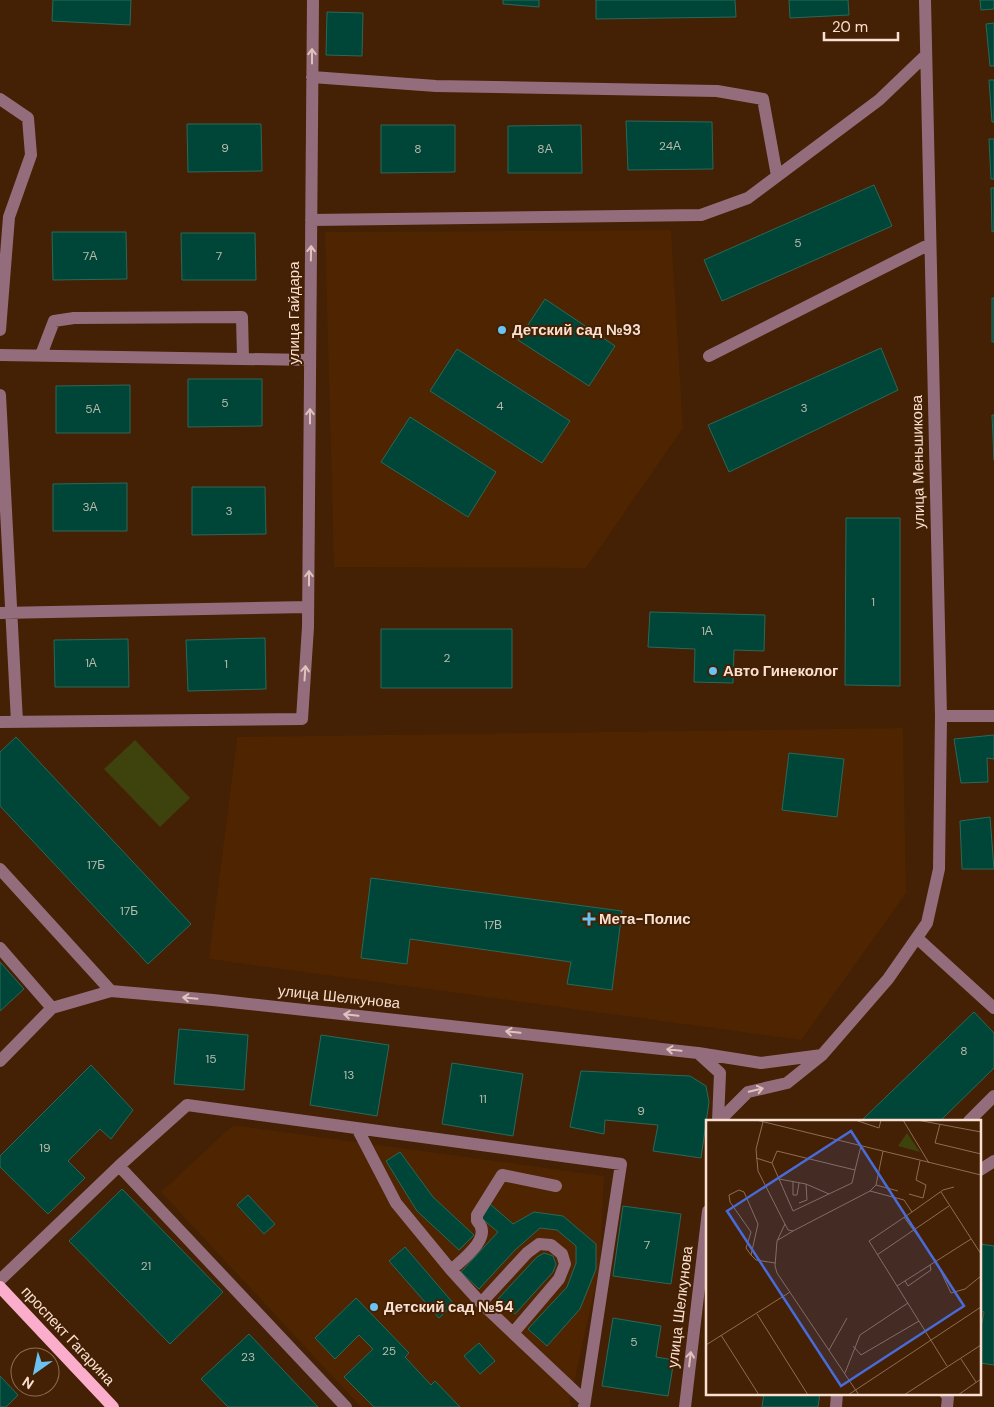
<svg xmlns="http://www.w3.org/2000/svg" width="994" height="1407" viewBox="0 0 994 1407" font-family="'DM Sans',sans-serif">
<style>
.built{fill:#4e2401}
.green{fill:#3e420c}
.building{fill:#004638;stroke:#2c6859}
.lines{fill:none;stroke-linecap:round;stroke-linejoin:round}
.minor{stroke:#936d7c;stroke-width:12}
.major{stroke:#fbadcc;stroke-width:12}
.oneway{stroke:#e0c3bc}
.poi-dot{fill:#6bc3f2;stroke:#442004;stroke-width:2}
.labels{text-anchor:middle;dominant-baseline:central;stroke-width:4;stroke-linejoin:round;paint-order:stroke}
.number-label{font-size:12px;fill:#bbbaab}
.street-label{font-size:15px;fill:#f9e0d1;stroke:#442004}
.poi-label{font-size:15px;font-weight:bold;fill:#f9e0d1;stroke:#442004;text-anchor:start}
.inset-road{fill:none;stroke:#8c6d56;stroke-width:1}
.view{fill:#496bd7;fill-opacity:0.15;stroke:#496bd7;stroke-width:2.5}
.inset-edge{fill:none;stroke:#f9e0d1;stroke-width:2.5}
</style>
<rect width="100%" height="100%" fill="#442004"/>
<path class="built" d="M671 230 683 428 586 568 334 567 325 232Z
M903 728 906 893 801 1040 209 959 237 737Z
M233 1125 604 1176 600 1265 570 1401 571 1407H361L161 1192Z"/>
<path class="green" d="M135 740 190 798 160 827 104 769Z"/>
<path class="building" d="M53 0H131L130 25 52 21Z
M503 0H539V7L503 4Z
M596 0H735L736 17 596 19Z
M789 0H848L849 15 790 18Z
M980 0H994V9L981 10Z
M327 12 363 13 362 56 326 55Z
M994 23V66H990L986 24Z
M989 80H994V122H992Z
M626 121 712 122 713 169 628 170Z
M187 124H261L262 171 188 172Z
M381 125H455V172L381 173Z
M581 125 582 173H508V126Z
M989 139H994V179H991Z
M874 185 892 226 722 301 704 260Z
M991 188H994V231L992 232Z
M52 232H126L127 279 53 280Z
M181 233H255L256 280H182Z
M992 298H994V342H992Z
M545 299 615 346 589 386 518 340Z
M881 348 898 390 729 472 708 425Z
M457 349 570 421 542 463 430 391Z
M188 379H262V426L188 427Z
M130 385V433H56V386Z
M992 415H994V460Z
M410 417 496 472 468 517 381 462Z
M127 483V531H53V484Z
M192 487H265L266 534 192 535Z
M846 518H900V686L845 685Z
M650 612 765 615 764 651 734 650 733 683 694 682 695 649 648 647Z
M381 629H512V688H381Z
M265 638 266 689 188 691 186 640Z
M128 639 129 687H55L54 640Z
M994 735V759L987 758 988 782 961 783 954 739Z
M16 737 191 924 148 964 0 806V752Z
M789 753 844 759 837 817 782 810Z
M990 817 994 869H962L960 821Z
M371 878 622 911 612 990 567 984 571 962 410 939 407 964 361 958Z
M0 962 24 989 0 1011Z
M974 1012 994 1033V1068L940 1121H861Z
M179 1029 248 1035 244 1090 174 1084Z
M321 1035 389 1045 377 1116 310 1105Z
M452 1063 523 1074 513 1136 442 1124Z
M91 1065 133 1110 111 1139 100 1129 68 1161 85 1178 48 1214 0 1167V1156Z
M581 1071 690 1076 706 1086 709 1102 701 1158 653 1151 658 1125 605 1120 604 1134 570 1127Z
M400 1152 433 1197 474 1235 459 1250 417 1211 386 1161Z
M122 1189 223 1292 170 1344 69 1241Z
M248 1195 275 1224 264 1234 237 1205Z
M490 1204 513 1224 534 1212 563 1216 596 1244V1269L580 1309 547 1346 528 1329 567 1287 576 1263V1246L557 1230 540 1228 515 1250 479 1289 461 1272 498 1232 480 1217Z
M623 1206 681 1214 671 1284 613 1276Z
M980 1244 994 1246V1365L980 1363V1333L984 1312 980 1311Z
M405 1247 454 1304 439 1318 389 1261Z
M544 1253 553 1256 556 1264 553 1272 515 1314 498 1299 537 1257Z
M356 1298 409 1353 405 1357 431 1385 435 1381 460 1407H374L344 1377 373 1349 359 1335 335 1359 315 1338Z
M613 1318 661 1326 656 1357 674 1360 668 1396 602 1386Z
M249 1334 318 1407H228L201 1379Z
M479 1343 495 1361 480 1374 464 1356Z
M0 1376 18 1395 6 1407H0Z
M764 1393H820L818 1407H762Z"/>
<g class="lines">
<path class="minor" d="M312 77 436 86 717 91 763 99 777 176
M0 99 28 118 31 155 9 217 0 330
M311 220 701 215 748 198 879 100 926 55
M0 355 310 360
M41 355 54 321 74 318 242 317 243 358
M709 356 930 244
M0 395 17 722
M0 613 308 607
M941 716H994
M0 722 302 719 308 627 313 0
M0 869 111 991
M917 938 994 1008
M0 948 52 1008
M698 1053 761 1063 822 1055
M0 1061 52 1008 111 991 213 1000 698 1053 720 1073 718 1121
M719 1121 748 1092 787 1083 822 1055 888 979 927 923 939 869 941 716 925 0
M969 1121 994 1096
M357 1128 396 1203 451 1270 481 1303 585 1401
M119 1166 346 1407
M980 1170 994 1161
M451 1270C462 1260 494 1237 477 1221V1215L502 1175 556 1186
M0 1280 119 1166 187 1105 621 1164 584 1407
M481 1303 527 1253 539 1244 551 1245 562 1254 565 1264 559 1279 513 1333
M945 1393 948 1397 947 1407
M685 1407 708 1211
M836 1407 837 1393"/>
<path class="major" d="M0 1287 113 1407"/>
</g>
<defs><path id="oneway-shaft" d="M-6 0H5M1.5-3L5.5 0L1.5 3" fill="none" stroke-width="1.6" stroke-linecap="round" stroke-linejoin="round" transform="scale(1.25)"/></defs>
<g class="oneway">
<use href="#oneway-shaft" transform="translate(312 56) rotate(-90)"/>
<use href="#oneway-shaft" transform="translate(311 253) rotate(-89)"/>
<use href="#oneway-shaft" transform="translate(310 416) rotate(-90)"/>
<use href="#oneway-shaft" transform="translate(309 578) rotate(-90)"/>
<use href="#oneway-shaft" transform="translate(305 673) rotate(-86)"/>
<use href="#oneway-shaft" transform="translate(190 998) rotate(-175)"/>
<use href="#oneway-shaft" transform="translate(351 1015) rotate(-174)"/>
<use href="#oneway-shaft" transform="translate(513 1032) rotate(-174)"/>
<use href="#oneway-shaft" transform="translate(674 1050) rotate(-174)"/>
<use href="#oneway-shaft" transform="translate(756 1090) rotate(-14)"/>
<use href="#oneway-shaft" transform="translate(690 1359) rotate(-83)"/>
</g>
<g class="poi-dot">
<circle cx="502" cy="330" r="5"/>
<circle cx="713" cy="671" r="5"/>
<path d="M586.5 911.5h5v5h5v5h-5v5h-5v-5h-5v-5h5z"/>
<circle cx="374" cy="1307" r="5"/>
</g>
<g class="labels">
<g class="number-label">
<text x="670" y="146">24А</text>
<text x="225" y="148">9</text>
<text x="418" y="149">8</text>
<text x="545" y="149">8А</text>
<text x="798" y="243">5</text>
<text x="90" y="256">7А</text>
<text x="219" y="256">7</text>
<text x="225" y="403">5</text>
<text x="500" y="406">4</text>
<text x="804" y="408">3</text>
<text x="93" y="409">5А</text>
<text x="90" y="507">3А</text>
<text x="229" y="511">3</text>
<text x="873" y="602">1</text>
<text x="707" y="631">1А</text>
<text x="447" y="658">2</text>
<text x="91" y="663">1А</text>
<text x="226" y="664">1</text>
<text x="96" y="865">17Б</text>
<text x="129" y="911">17Б</text>
<text x="493" y="925">17В</text>
<text x="964" y="1051">8</text>
<text x="211" y="1059">15</text>
<text x="349" y="1075">13</text>
<text x="483" y="1099">11</text>
<text x="641" y="1111">9</text>
<text x="45" y="1148">19</text>
<text x="647" y="1245">7</text>
<text x="146" y="1266">21</text>
<text x="634" y="1342">5</text>
<text x="389" y="1351">25</text>
<text x="248" y="1357">23</text>
</g>
<g class="street-label">
<text transform="translate(294 313) rotate(-90)">улица Гайдара</text>
<text transform="translate(918 462) rotate(-91)">улица Меньшикова</text>
<text transform="translate(339 997) rotate(6)">улица Шелкунова</text>
<text transform="translate(680 1307) rotate(-83)">улица Шелкунова</text>
<text transform="translate(68 1336) rotate(47)">проспект Гагарина</text>
</g>
<g class="poi-label">
<text x="512" y="330">Детский сад №93</text>
<text x="723" y="671">Авто Гинеколог</text>
<text x="599" y="919">Мета-Полис</text>
<text x="384" y="1307">Детский сад №54</text>
</g>
</g>
<g transform="translate(706 1120)">
<rect width="275" height="275" fill="#442004"/>
<path d="M201 13 214 32 192 26Z" fill="#3e420c"/>
<path class="inset-road" d="M50 0 275 55M149 0 173 8 175 0M197 0 223 43M211 0 275 12M57 2 50 29 52 51 82 110 87 111 164 71 170 65 177 31M234 4 229 23 275 34M50 38 66 43M149 50 146 63 87 91 66 43 71 31 149 50 155 26M73 59 100 64 123 74M87 61V75H91L93 63M170 65 192 71M164 71 198 80 206 92 163 121 241 246M235 72 275 134M203 74 217 78 220 65 210 60 214 41M93 83 101 80 100 64M206 92 237 70 248 67M198 97 230 141 245 173 259 169 275 156M79 104 71 121 69 146 71 153 153 275M72 120 87 111M45 135 40 128 45 112 24 82 23 75 33 70 38 72 52 104 45 135 50 140 69 143M171 135 243 86M199 161 202 166 225 150 224 145M191 166 265 119M51 194 102 275M15 215 53 275M0 225 84 172M147 226 155 235 213 201M123 230 141 198M255 239 270 262M139 253 154 215 202 183M142 275 275 187M198 275 275 225M252 275 275 259"/>
<path class="view" d="M145 11 258 186 135 266 21 91Z"/>
<rect width="275" height="275" class="inset-edge"/>
</g>
<g transform="translate(35 1372) rotate(213)"><circle r="24" fill="#442004" stroke="#8c6d56"/>
<path d="M0-4L9 19L0 12L-9 19Z" fill="#6bc3f2"/>
<text y="-8" font-size="14" font-weight="bold" text-anchor="middle" fill="#f9e0d1">N</text>
</g>
<path d="M824 32v8h74v-8" fill="none" stroke="#f9e0d1" stroke-width="2.5"/>
<text x="832" y="32" font-size="15" fill="#f9e0d1" stroke="#442004" stroke-width="4" paint-order="stroke">20 m</text>
</svg>
